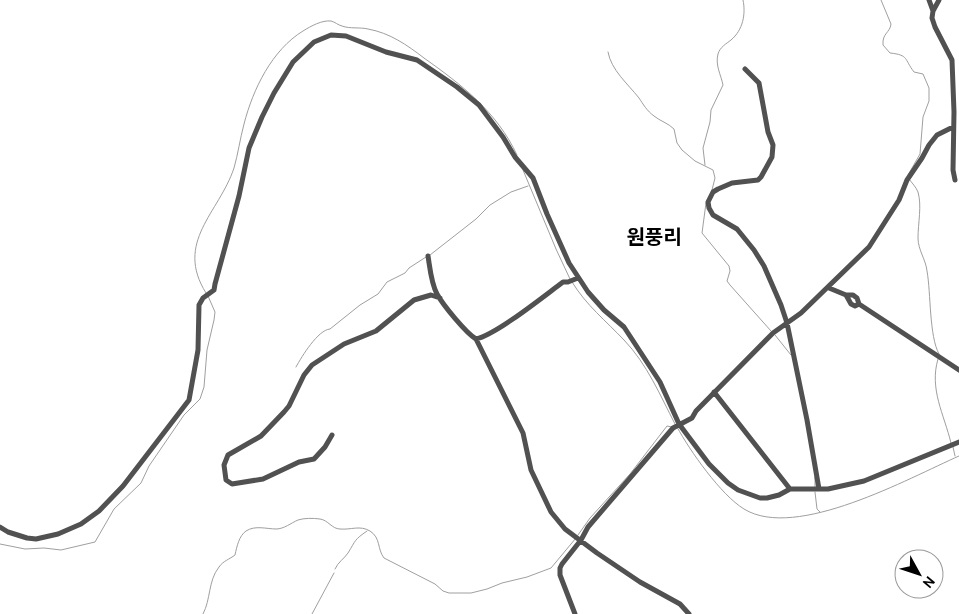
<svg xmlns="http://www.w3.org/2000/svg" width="959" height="614" viewBox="0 0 959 614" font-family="Cabin,'Noto Sans KR',sans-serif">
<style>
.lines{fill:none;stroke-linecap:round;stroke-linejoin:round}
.stream{stroke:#9f9f9f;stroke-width:1}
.street{stroke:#515151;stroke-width:5}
.labels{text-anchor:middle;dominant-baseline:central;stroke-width:4.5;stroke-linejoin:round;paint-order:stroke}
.quarter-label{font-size:20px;font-weight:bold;fill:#000;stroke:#fff}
</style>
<rect width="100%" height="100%" fill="#fff"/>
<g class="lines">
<path class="stream" d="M881 0 891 24C890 33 882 33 883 45L890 53C909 55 904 59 914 72L923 74 929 88V101L923 117 920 154 908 175
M608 52C611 70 628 84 639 98 643 104 647 111 654 116 660 121 668 123 674 129L677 143 682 150 695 161 713 170 715 178 712 190
M705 165 703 148 710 122 711 110 723 85C721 75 715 65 718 54 720 47 726 44 731 40 743 30 746 14 743 0
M523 170 556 249 570 279
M909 179C912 183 916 187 918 192 922 206 918 223 918 238 918 250 926 260 927 271 931 293 929 336 939 354
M706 203 702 233 729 266 730 271 727 281 730 285 771 331
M430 255 476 219 490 205 511 192 528 186
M572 282C586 305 606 321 624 340 647 364 660 395 675 424
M206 293C174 242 219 213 234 168 238 154 240 139 244 124 253 89 272 50 303 31 311 26 322 20 331 21 335 22 338 25 342 26 350 29 360 27 368 29 390 33 407 45 424 58 462 85 497 112 517 155
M775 335 791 355
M938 359C929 389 944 414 951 443
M296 367C302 356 318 330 330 329L360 305 378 294 387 282 405 273 409 268 426 257
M677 427C690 451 721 495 744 509 796 541 909 478 959 456
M953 447 955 456
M815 488V477
M815 492 817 509 820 512
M578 535 590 518 630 474 667 426 672 427
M0 544 25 549 44 548 61 550 95 542 114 509 141 483 149 466 184 415 200 399 204 387 207 350 214 320 215 312 208 296
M335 569C338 562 344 559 348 553 356 540 354 540 367 531
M203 614C211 599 208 581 219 567 223 561 230 559 235 555 237 546 239 536 246 531 255 525 267 529 276 529 284 529 291 523 298 520 304 518 313 518 320 519 328 520 332 529 340 529 351 530 360 525 370 531 381 538 377 549 384 558L435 584 443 591 449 593H471L487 589 502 583 527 577 551 568 576 538
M312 614 334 573"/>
<path class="street" d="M929 0 933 11 932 18 935 27 952 60 954 112 953 170 955 180
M933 11 939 0
M745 69 759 83 768 132 773 145 772 157 761 177 758 180 732 183 718 189 713 192 708 202 709 208 713 215 737 229 754 250 764 266 781 305 787 323 807 420 819 489
M428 256C430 268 431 283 437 294 443 305 466 333 476 339 497 334 544 296 563 282H568L578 278
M829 288 846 295
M859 304 855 306 851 304 846 295H853L857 298 859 304 959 370
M476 339 523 433 531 470 551 512 565 529 597 553 640 582 680 604 689 614
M714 392 790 489
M332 435 325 447 314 459 299 462 263 479 232 484 226 480 224 465 228 455 261 436 284 412 289 406 304 375 312 365 344 344 376 331 414 300 431 295 440 298
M0 527 8 532 27 538 36 539 58 534 81 524 99 511 123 486 189 400 198 350 199 305 203 298 214 290 215 284 239 196 249 148 262 117 274 93 293 62 314 42 331 35 346 36 386 52 417 60 457 87 479 105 503 137 515 157 533 178 547 214 569 263 588 292 604 310 624 327 660 382 679 424 709 464 728 483 738 490 760 498H767L779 495 790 489H828L864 481 959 442
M575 614 560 575V568L562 564 581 540 588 527 673 428 692 418 696 411 773 333 801 313 869 247 899 200 907 180 922 158 929 145 937 135 953 127"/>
</g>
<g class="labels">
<g class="quarter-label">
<text x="654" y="237">원풍리</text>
</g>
</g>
<g transform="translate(919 574) rotate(130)"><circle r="24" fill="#ffffff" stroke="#999999"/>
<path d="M0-4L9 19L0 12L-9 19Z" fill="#000000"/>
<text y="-8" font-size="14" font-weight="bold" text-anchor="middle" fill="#000000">N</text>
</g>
</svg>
